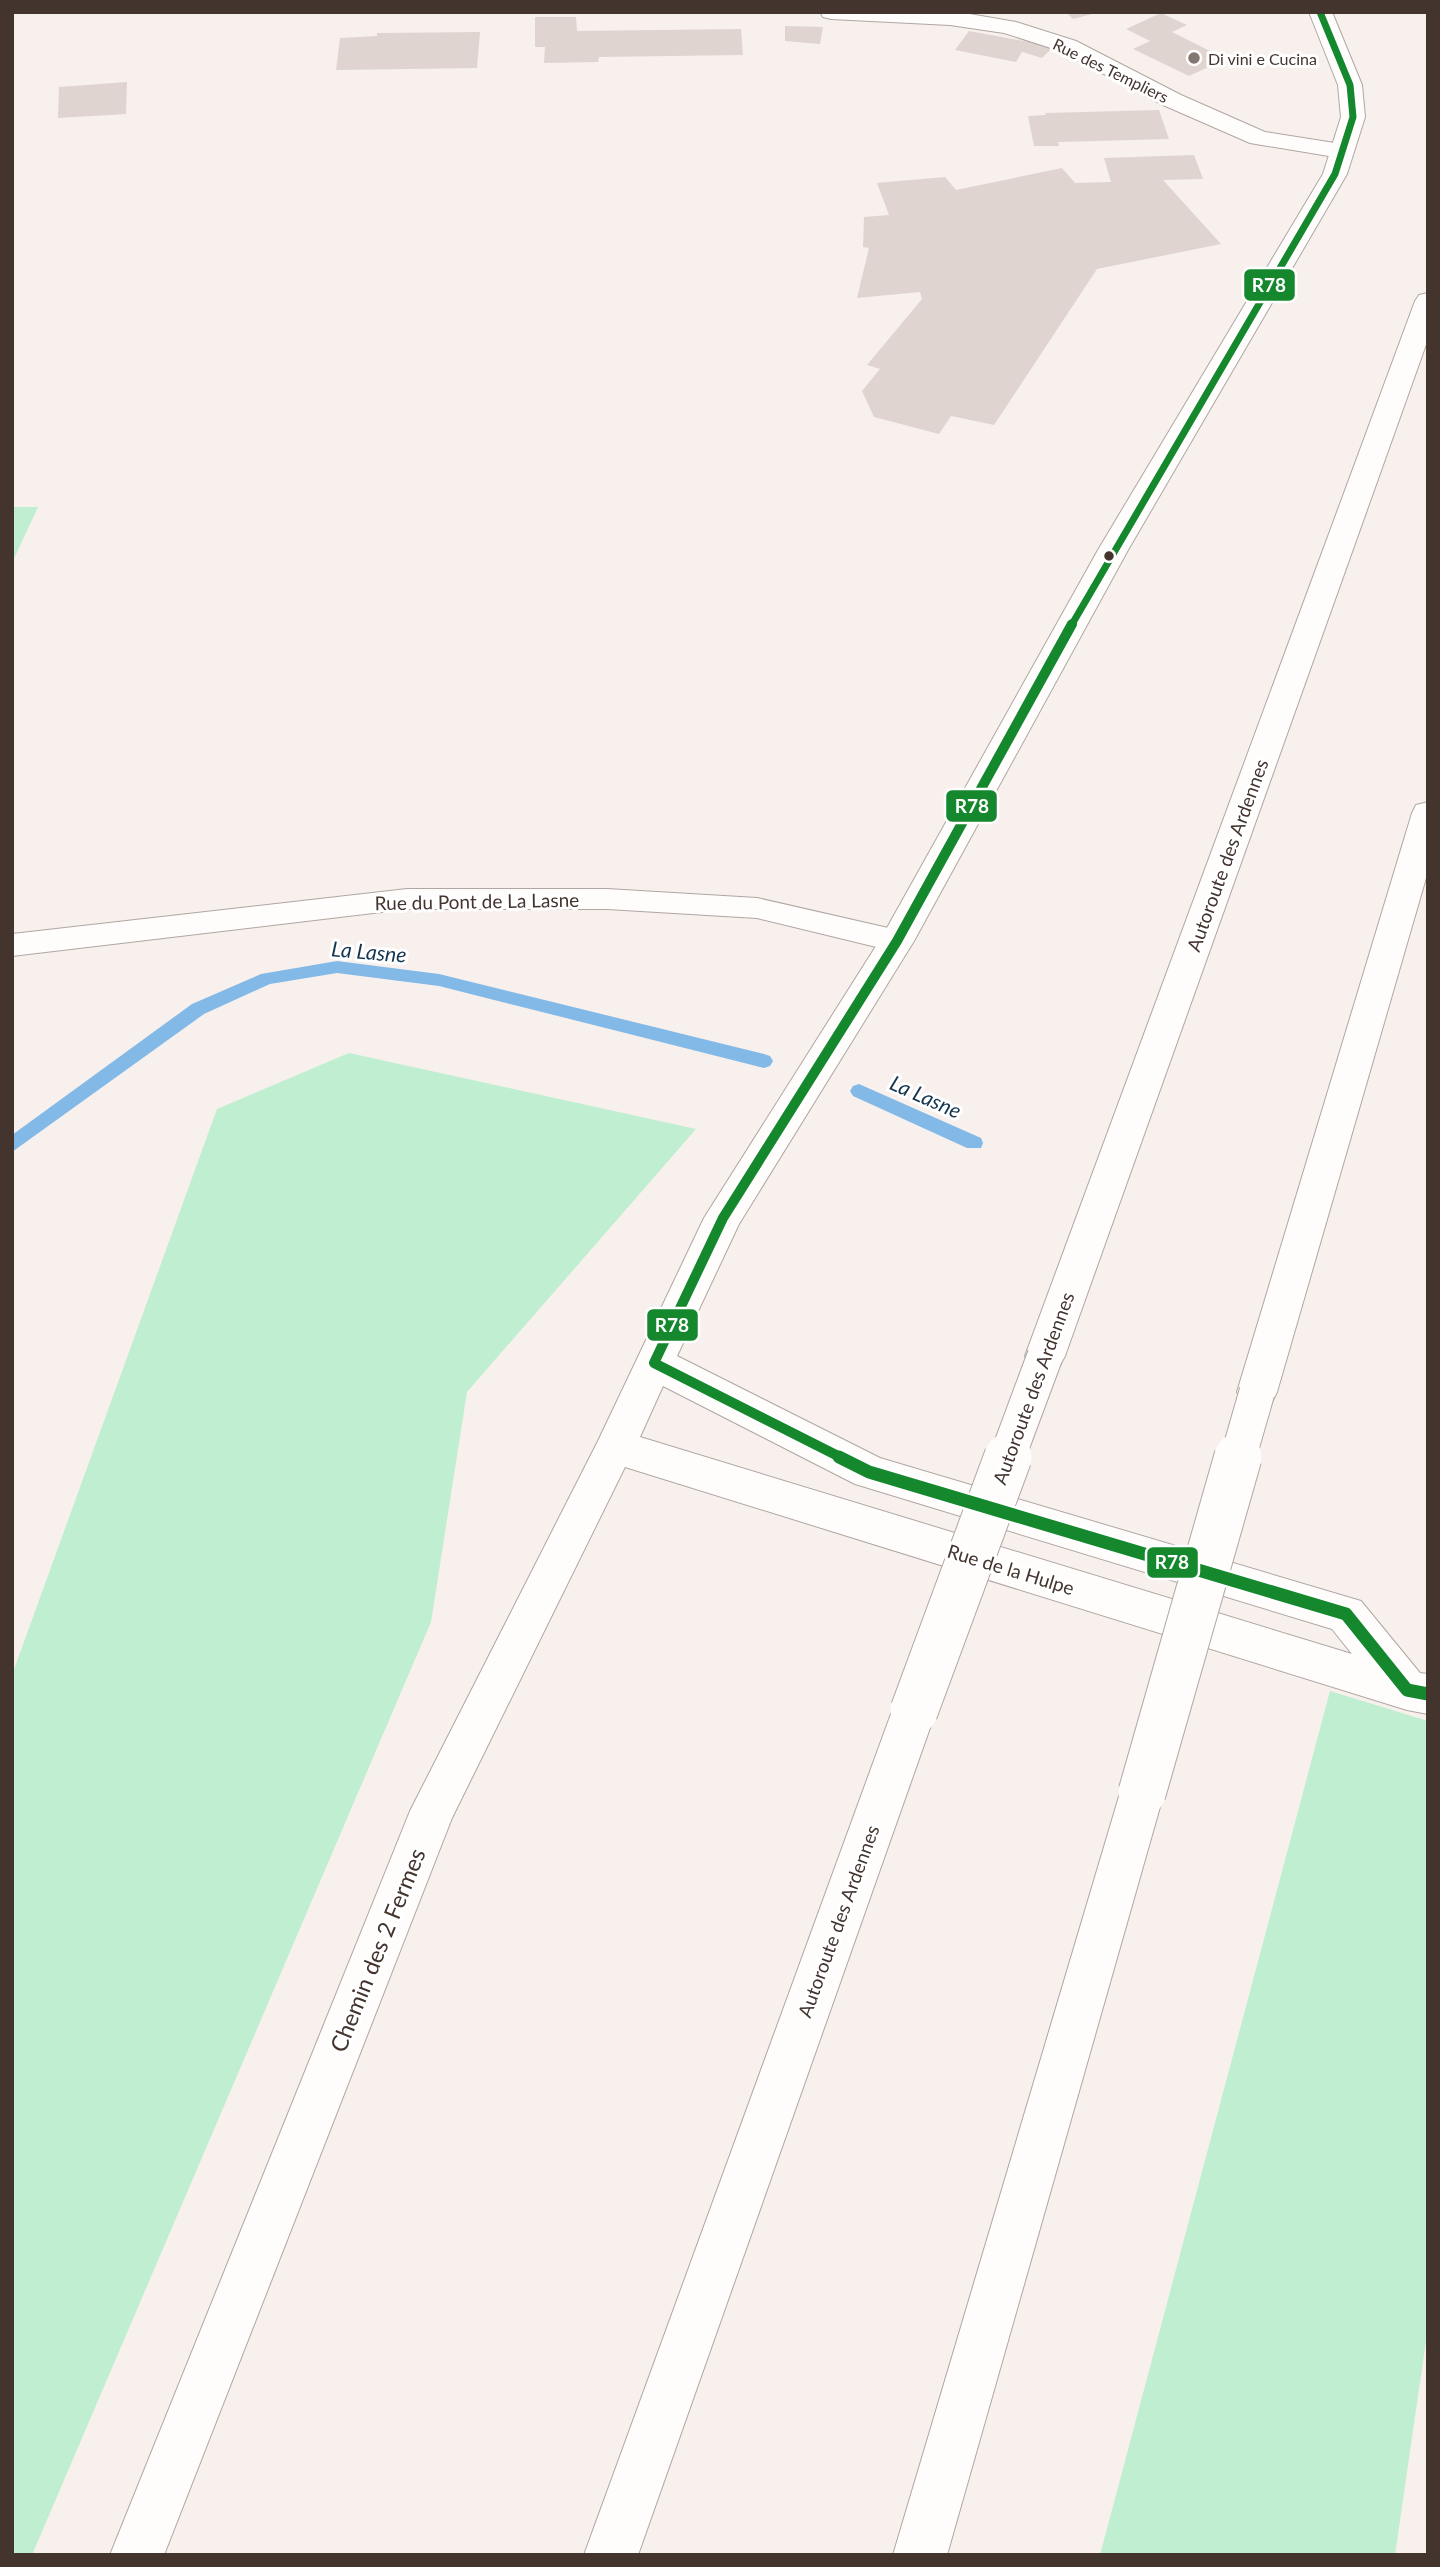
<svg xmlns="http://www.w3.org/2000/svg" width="1440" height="2567" viewBox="0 0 1440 2567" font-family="Lato,sans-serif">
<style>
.green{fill:#bfeed0}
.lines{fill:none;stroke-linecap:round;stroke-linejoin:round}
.stream{fill:#83b9e7;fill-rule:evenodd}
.building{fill:#dfd4d0}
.lane-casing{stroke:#b0a6a2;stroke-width:2}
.street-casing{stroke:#b0a6a2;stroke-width:2}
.secondary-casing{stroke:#b0a6a2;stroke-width:2}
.highway-casing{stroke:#b0a6a2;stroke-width:2}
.lane{fill:#fefdfc;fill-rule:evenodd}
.street{fill:#fefdfc;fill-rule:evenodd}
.secondary{fill:#fefdfc;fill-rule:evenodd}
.highway{fill:#fefdfc;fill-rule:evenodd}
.highway-bridge-far1-casing{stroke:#b0a6a2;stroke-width:37;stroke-linecap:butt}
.highway-bridge-casing{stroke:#b0a6a2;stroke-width:49;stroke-linecap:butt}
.highway-bridge-far1{stroke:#fefdfc;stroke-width:35}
.highway-bridge{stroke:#fefdfc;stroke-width:47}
.bus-1-far2-casing{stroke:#fff;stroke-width:10}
.bus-1-far1-casing{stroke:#fff;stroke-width:14}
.bus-1-casing{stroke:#fff;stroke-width:18}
.bus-1-far2{stroke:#15882e;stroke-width:7}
.bus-1-far1{stroke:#15882e;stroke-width:10}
.bus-1{stroke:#15882e;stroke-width:13}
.poi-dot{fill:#827671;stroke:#fff;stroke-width:2.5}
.bus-dot{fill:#43342e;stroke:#fff;stroke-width:2.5}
.labels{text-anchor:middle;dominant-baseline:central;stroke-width:6;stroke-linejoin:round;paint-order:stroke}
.far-poi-label{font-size:16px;fill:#43342e;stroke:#fff;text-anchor:start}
.far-street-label{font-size:16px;fill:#43342e;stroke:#fff}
.street-label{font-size:19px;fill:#43342e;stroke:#fff}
.water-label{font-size:21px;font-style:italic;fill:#133550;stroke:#fff}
.near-street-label{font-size:23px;fill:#43342e;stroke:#fff}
.line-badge{stroke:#fff;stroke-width:2.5}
.badge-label{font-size:19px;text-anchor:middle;font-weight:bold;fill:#fff}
</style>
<rect width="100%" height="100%" fill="#f8f0ed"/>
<path class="green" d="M12 507H38L12 563Z
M349 1053 696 1129 467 1392 431 1622 32 2555H12V1675L217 1109Z
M1330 1691 1428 1721V2327L1395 2555H1100Z"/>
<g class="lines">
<path class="stream" d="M337 961 439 974 764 1054 770 1056 773 1061 770 1066 764 1068 439 986 337 973 270 984 204 1014 12 1152V1135L192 1004 261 974Z
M859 1084 981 1138 983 1143 981 1148H967L853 1096 850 1091 853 1086Z"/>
</g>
<path class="building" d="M1066 12H1096V13L1073 19Z
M1161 13 1187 25 1172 32 1226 59 1189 76 1133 49 1150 41 1126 29Z
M535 17H576L577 31 741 29 743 55 599 57 598 62 544 63 545 47H535Z
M785 26 823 27 820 44 785 41Z
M969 31 1029 42 1052 48 1042 58 1022 52 1016 62 955 50Z
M480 32 477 68 336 70 340 38 377 36V33Z
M127 82 126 114 58 118 59 87Z
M1159 110 1169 139 1058 142 1059 146H1034L1028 116 1046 115 1045 113Z
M1194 155 1203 179 1163 180 1221 244 1097 269 994 425 951 416 939 434 874 417 862 391 880 369 867 365 922 299 920 292 857 298 869 248 863 247 864 217 889 215 877 183 945 177 956 190 1062 168 1075 183 1111 182 1104 158Z"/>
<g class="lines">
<g class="lane-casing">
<path id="lane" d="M407 889H607L757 898 897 930 907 934 912 941 907 948 897 952 757 918 607 909H407L12 956V934Z"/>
</g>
<g class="street-casing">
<path id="street" d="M820 12H958L1016 22 1076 41 1181 95 1265 132 1341 144 1350 146 1353 151 1350 156 1341 158 1250 143 1163 105 1060 51 1004 33 950 25 831 19 823 17Z"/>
</g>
<g class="secondary-casing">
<path id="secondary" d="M1309 12H1332L1362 85 1365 117 1347 174 1128 550 914 941 739 1224 677 1356 880 1458 1361 1601 1420 1673 1428 1674V1714L1407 1710 625 1467 452 1818 164 2555H110L410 1811 598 1441 704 1218 883 935 1098 550 1323 174 1341 117 1338 85ZM663 1386 855 1484 1332 1629 1352 1654 640 1437Z"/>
</g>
<g class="highway-casing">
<path id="highway" d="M1428 293V339L1065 1356 1059 1367 1045 1372 1031 1367 1025 1356 1415 301 1419 295Z
M1428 802V871L1277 1392 1271 1404 1257 1408 1243 1404 1237 1392 1412 813 1416 805Z
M914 1691 929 1697 936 1711 638 2555H584L892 1711 899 1697Z
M1142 1772 1158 1778 1164 1793 947 2555H893L1120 1793 1126 1778Z"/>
</g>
<use href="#lane" class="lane"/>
<use href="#street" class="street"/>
<use href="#secondary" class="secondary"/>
<use href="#highway" class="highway"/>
<g class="highway-bridge-far1-casing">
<path id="highway-bridge-far1" d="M1007 1458 1045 1356
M1238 1458 1257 1392"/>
</g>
<g class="highway-bridge-casing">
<path id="highway-bridge" d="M914 1711 1008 1457
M1142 1793 1238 1457"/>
</g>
<use href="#highway-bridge-far1" class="highway-bridge-far1"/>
<use href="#highway-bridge" class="highway-bridge"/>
<g class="bus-1-far2-casing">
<path id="bus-1-far2" d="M1071 626 1335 174 1353 117 1350 85 1320 12"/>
</g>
<g class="bus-1-far1-casing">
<path id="bus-1-far1" d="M842 1458 654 1363 723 1218 897 941 1072 624"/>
</g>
<g class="bus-1-casing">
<path id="bus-1" d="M839 1457 869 1472 1346 1614 1407 1690 1428 1694"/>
</g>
<use href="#bus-1-far2" class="bus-1-far2"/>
<use href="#bus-1-far1" class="bus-1-far1"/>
<use href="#bus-1" class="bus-1"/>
</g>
<circle class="poi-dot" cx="1194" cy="58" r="7"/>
<circle class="bus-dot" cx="1109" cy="556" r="6"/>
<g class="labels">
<g class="far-poi-label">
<text x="1208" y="58">Di vini e Cucina</text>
</g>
<g class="far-street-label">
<text transform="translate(1111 70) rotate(26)">Rue des Templiers</text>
</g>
<g class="street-label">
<text transform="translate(1227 855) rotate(-70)">Autoroute des Ardennes</text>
<text transform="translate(477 901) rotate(-1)">Rue du Pont de La Lasne</text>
<text transform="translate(1033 1388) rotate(-70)">Autoroute des Ardennes</text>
<text transform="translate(1011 1569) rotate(17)">Rue de la Hulpe</text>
<text transform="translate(838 1921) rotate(-70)">Autoroute des Ardennes</text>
</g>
<g class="water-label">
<text transform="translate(369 951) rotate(5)">La Lasne</text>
<text transform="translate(926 1096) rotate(24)">La Lasne</text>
</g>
<g class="near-street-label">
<text transform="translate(377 1950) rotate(-68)">Chemin des 2 Fermes</text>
</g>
</g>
<g class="line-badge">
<rect x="1243" y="268" width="53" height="34" rx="7" fill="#15882e"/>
<rect x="945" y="789" width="53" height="34" rx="7" fill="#15882e"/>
<rect x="646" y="1308" width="53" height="34" rx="7" fill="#15882e"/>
<rect x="1146" y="1546" width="53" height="33" rx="7" fill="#15882e"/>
</g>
<g class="badge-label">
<text x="1269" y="292">R78</text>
<text x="972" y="813">R78</text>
<text x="672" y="1332">R78</text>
<text x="1172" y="1569">R78</text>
</g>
<rect width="1440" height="2567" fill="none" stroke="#43342e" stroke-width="28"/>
</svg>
